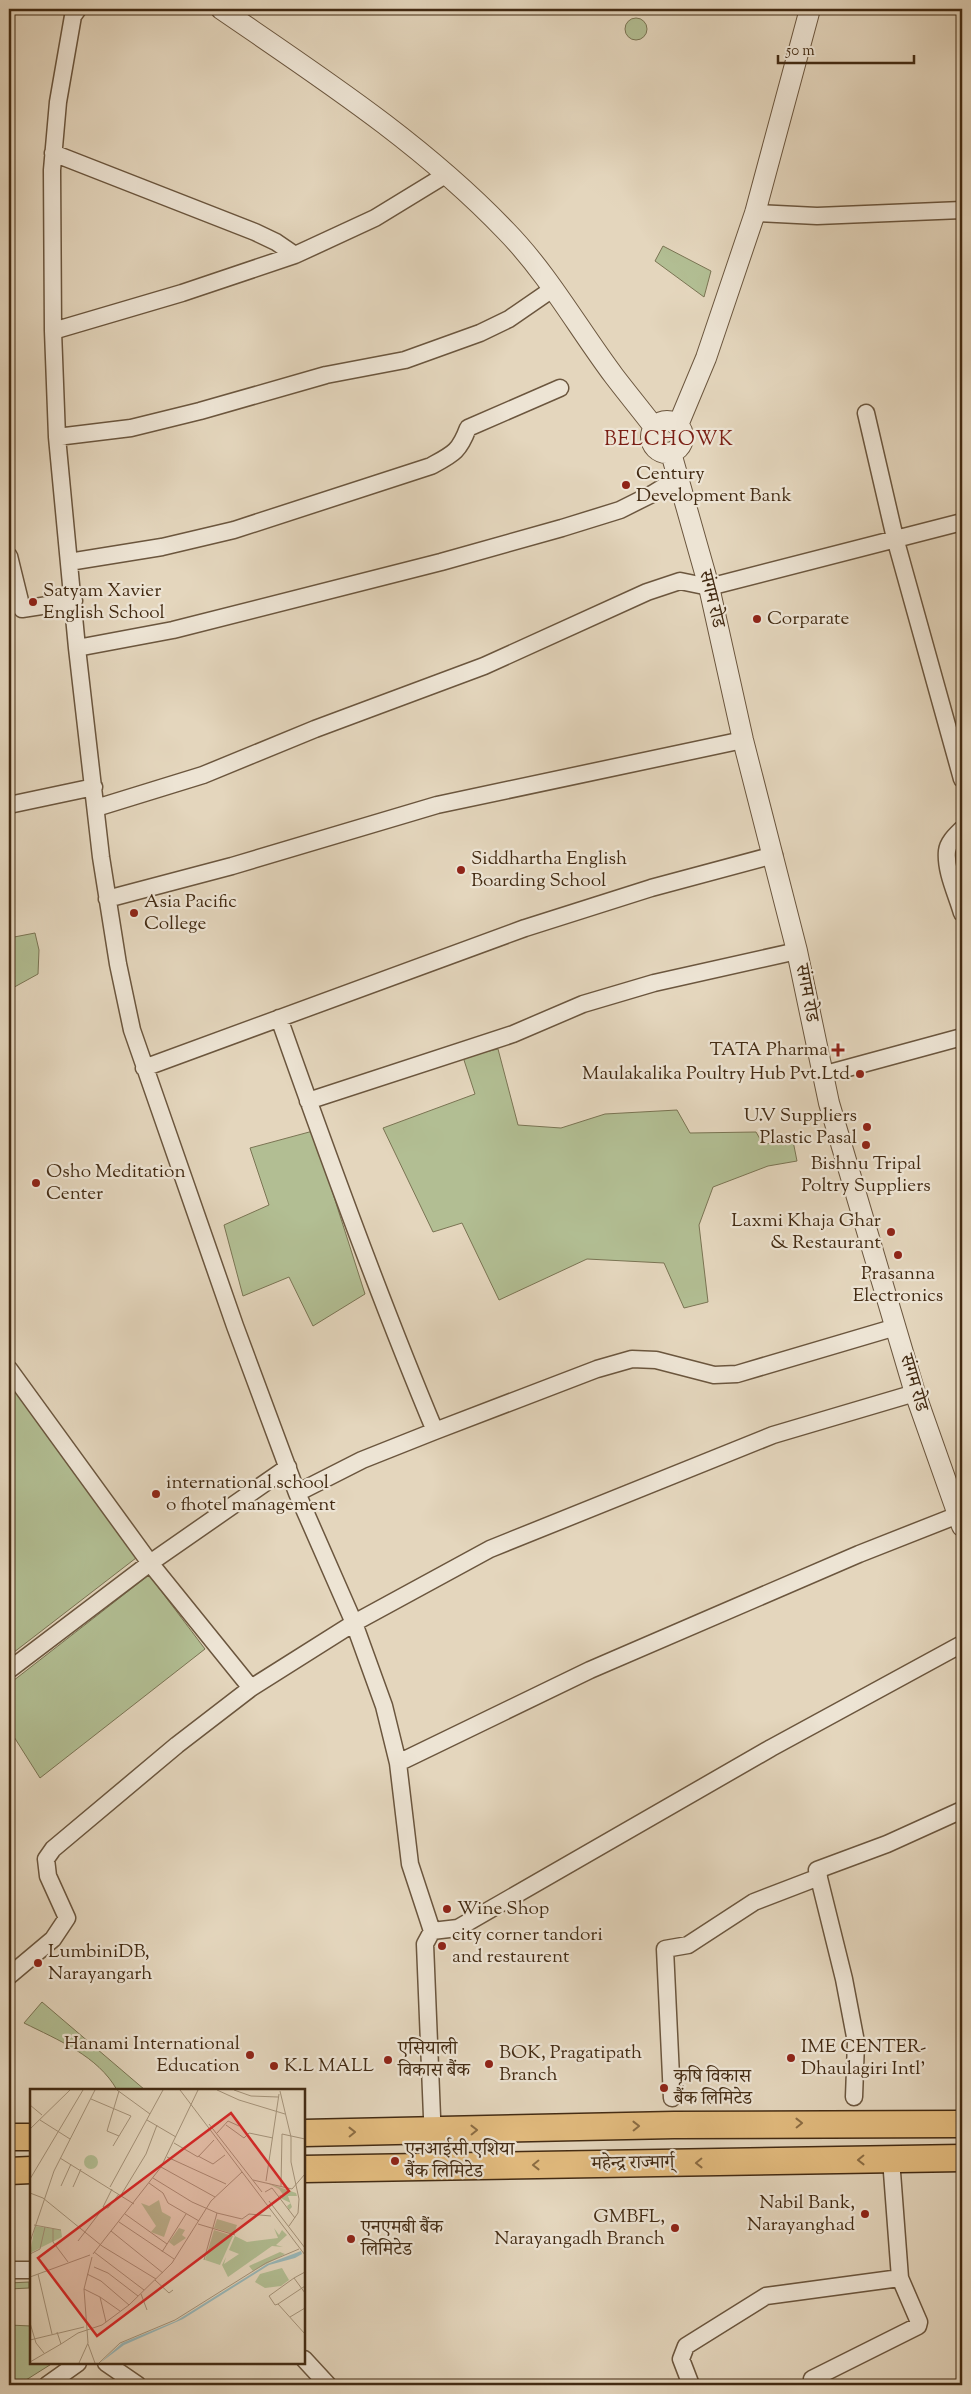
<svg xmlns="http://www.w3.org/2000/svg" width="971" height="2394" viewBox="0 0 971 2394" font-family="'Sorts Mill Goudy','Noto Serif Devanagari',serif">
<style>
.green{fill:#b2be93;stroke:#7a7453}
.lines{fill:none;stroke-linecap:round;stroke-linejoin:round}
.minor-casing{stroke:#6b563e;stroke-width:19}
.tertiary-casing{stroke:#6b563e;stroke-width:22}
.trunk-casing{stroke:#432b13;stroke-width:29}
.minor{stroke:#ede4d4;stroke-width:16}
.tertiary{stroke:#ede4d4;stroke-width:20}
.trunk{stroke:#e2bb7e;stroke-width:26}
.oneway{stroke:#8b6c43}
.poi-dot{fill:#8f2418;stroke:#ede4d4;stroke-width:2}
.labels{text-anchor:middle;dominant-baseline:central;stroke-width:4.5;stroke-linejoin:round;paint-order:stroke}
.poi-label{font-size:19px;fill:#432b13;stroke:#ede4d4;text-anchor:start}
.street-label{font-size:19px;fill:#432b13;stroke:#ede4d4}
.neighbourhood-label{font-size:20px;letter-spacing:1px;fill:#7a1f14;stroke:#ede4d4}
.inset-road{fill:none;stroke:#a49279;stroke-width:1}
.view{fill:#d62828;fill-opacity:0.15;stroke:#d62828;stroke-width:2.5}
.inset-edge{fill:none;stroke:#432b13;stroke-width:2.5}
</style>
<rect width="100%" height="100%" fill="#e4d6bd"/>
<filter id="stains"><feTurbulence type="fractalNoise" baseFrequency=".004" numOctaves="4"/><feColorMatrix values="0 0 0 0 .2 0 0 0 0 .09 0 0 0 0 .02 0 0 0 .5 -.17"/></filter>
<radialGradient id="worn" r=".72"><stop offset=".6" stop-color="#630" stop-opacity="0"/><stop offset="1" stop-color="#630" stop-opacity=".3"/></radialGradient>
<path class="green" d="M625 29a11 11 0 1 1 22 0a11 11 0 1 1-22 0Z
M663 246 711 271 704 297 655 261Z
M35 933 39 950 38 974 9 990V938Z
M498 1049 518 1125 561 1128 605 1114 677 1110 690 1133 756 1132 763 1144 793 1141 797 1161 768 1166 713 1187 699 1225 708 1302 684 1308 664 1263 587 1259 499 1300 462 1223 433 1232 383 1128 475 1094 463 1057Z
M313 1131 365 1294 313 1326 289 1277 243 1296 224 1225 269 1205 250 1148Z
M9 1381 136 1558 9 1656Z
M149 1575 205 1649 40 1778 9 1729V1684Z
M42 2002 145 2090H117C98 2056 58 2040 24 2023Z
M29 2282V2288L9 2289V2283Z
M9 2325 31 2326V2363H53L18 2385H9Z"/>
<g class="lines">
<g class="minor-casing">
<path id="minor" d="M78 9 73 16 58 102 52 170 53 331 57 437 77 648 101 857 118 964 132 1030 235 1326 297 1493 354 1623 384 1706 398 1763 410 1864 432 1931
M755 213 817 216 962 210
M295 255 375 218 447 174
M53 331 182 293 295 255 276 242 255 232 53 153
M866 413 895 538 962 779
M57 437 131 428 200 411 326 375 405 360 480 333 509 319 554 288
M9 556 22 609 74 601
M69 562 162 547 234 530 431 466C453 454 459 452 468 428L560 388
M77 648 173 630 441 562 562 528 620 510 652 494 678 478
M9 805 94 787
M96 808 203 775 315 729 484 666 647 592 680 581 709 587 962 522
M962 829C956 835 948 842 947 851 945 871 957 895 962 913
M107 899 232 866 437 805 743 740
M279 1018C328 1157 378 1295 435 1431
M144 1068 525 928 651 888 774 855
M822 1075 962 1037
M308 1101 513 1034 583 1004 654 983 797 951
M9 1369 150 1563 251 1688
M297 1493 362 1460 435 1431 597 1369 632 1359 656 1360 714 1375 737 1374 896 1327
M9 1670 150 1563 288 1467
M398 1763 590 1670 859 1554 958 1515
M432 1931 458 1928 771 1748 962 1644
M432 1931 425 1944 434 2166
M9 1976 53 1939 67 1918 48 1876 46 1859 53 1849 177 1745 251 1688 354 1623 490 1549 773 1435 915 1393
M854 2097 856 2042 844 1979 817 1870 887 1844 962 1810
M672 2098 665 1949 688 1945 754 1902 819 1877
M9 2270H31
M304 2359 328 2385
M106 2363 138 2385
M812 2379 918 2326 919 2322 900 2278 891 2159
M47 2385 78 2363
M691 2385 681 2359 686 2346 766 2296 900 2278"/>
</g>
<g class="tertiary-casing">
<path id="tertiary" d="M221 9C320 77 422 143 506 231 548 274 578 328 614 376 627 393 641 410 654 427
M651 437a16 16 0 1 1 32 0a16 16 0 1 1-32 0Z
M678 425 706 358 755 213 810 9
M671 453 709 587 743 740 797 951 829 1103 915 1393 962 1526"/>
</g>
<g class="trunk-casing">
<path id="trunk" d="M304 2133 674 2125 962 2124
M9 2137H31
M304 2169 962 2158
M9 2171 31 2170"/>
</g>
<use href="#minor" class="minor"/>
<use href="#tertiary" class="tertiary"/>
<use href="#trunk" class="trunk"/>
</g>
<defs><path id="oneway-chevron" d="M-2-3.5L2.5 0L-2 3.5" fill="none" stroke-width="1.6" stroke-linecap="round" stroke-linejoin="round" transform="scale(1.25)"/></defs>
<g class="oneway">
<use href="#oneway-chevron" transform="translate(799 2123) rotate(-1)"/>
<use href="#oneway-chevron" transform="translate(636 2126) rotate(-1)"/>
<use href="#oneway-chevron" transform="translate(474 2130) rotate(-1)"/>
<use href="#oneway-chevron" transform="translate(352 2132) rotate(-1)"/>
<use href="#oneway-chevron" transform="translate(861 2160) rotate(179)"/>
<use href="#oneway-chevron" transform="translate(699 2163) rotate(179)"/>
<use href="#oneway-chevron" transform="translate(536 2165) rotate(179)"/>
</g>
<g class="poi-dot">
<circle cx="626" cy="485" r="5"/>
<circle cx="33" cy="602" r="5"/>
<circle cx="757" cy="619" r="5"/>
<circle cx="461" cy="870" r="5"/>
<circle cx="134" cy="913" r="5"/>
<path d="M835.5 1042.5h5v5h5v5h-5v5h-5v-5h-5v-5h5z"/>
<circle cx="860" cy="1074" r="5"/>
<circle cx="867" cy="1127" r="5"/>
<circle cx="866" cy="1145" r="5"/>
<circle cx="36" cy="1183" r="5"/>
<circle cx="891" cy="1232" r="5"/>
<circle cx="898" cy="1255" r="5"/>
<circle cx="156" cy="1494" r="5"/>
<circle cx="447" cy="1909" r="5"/>
<circle cx="442" cy="1946" r="5"/>
<circle cx="38" cy="1963" r="5"/>
<circle cx="250" cy="2055" r="5"/>
<circle cx="791" cy="2058" r="5"/>
<circle cx="388" cy="2060" r="5"/>
<circle cx="489" cy="2064" r="5"/>
<circle cx="274" cy="2066" r="5"/>
<circle cx="664" cy="2088" r="5"/>
<circle cx="395" cy="2161" r="5"/>
<circle cx="865" cy="2214" r="5"/>
<circle cx="675" cy="2228" r="5"/>
<circle cx="351" cy="2239" r="5"/>
</g>
<g class="labels">
<g class="poi-label">
<text x="636" y="474">Century<tspan x="636" dy="22">Development Bank</tspan></text>
<text x="43" y="591">Satyam Xavier<tspan x="43" dy="22">English School</tspan></text>
<text x="767" y="619">Corparate</text>
<text x="471" y="859">Siddhartha English<tspan x="471" dy="22">Boarding School</tspan></text>
<text x="144" y="902">Asia Pacific<tspan x="144" dy="22">College</tspan></text>
<text x="828" y="1050" text-anchor="end">TATA Pharma</text>
<text x="850" y="1074" text-anchor="end">Maulakalika Poultry Hub Pvt.Ltd</text>
<text x="857" y="1116" text-anchor="end">U.V Suppliers<tspan x="857" dy="22">Plastic Pasal</tspan></text>
<text x="866" y="1164" text-anchor="middle">Bishnu Tripal<tspan x="866" dy="22">Poltry Suppliers</tspan></text>
<text x="46" y="1172">Osho Meditation<tspan x="46" dy="22">Center</tspan></text>
<text x="881" y="1221" text-anchor="end">Laxmi Khaja Ghar<tspan x="881" dy="22">&amp; Restaurant</tspan></text>
<text x="898" y="1274" text-anchor="middle">Prasanna<tspan x="898" dy="22">Electronics</tspan></text>
<text x="166" y="1483">international school<tspan x="166" dy="22">o fhotel management</tspan></text>
<text x="457" y="1909">Wine Shop</text>
<text x="452" y="1935">city corner tandori<tspan x="452" dy="22">and restaurent</tspan></text>
<text x="48" y="1952">LumbiniDB,<tspan x="48" dy="22">Narayangarh</tspan></text>
<text x="240" y="2044" text-anchor="end">Hanami International<tspan x="240" dy="22">Education</tspan></text>
<text x="801" y="2047">IME CENTER-<tspan x="801" dy="22">Dhaulagiri Intl'</tspan></text>
<text x="398" y="2049">एसियाली<tspan x="398" dy="22">विकास बैंक</tspan></text>
<text x="499" y="2053">BOK, Pragatipath<tspan x="499" dy="22">Branch</tspan></text>
<text x="284" y="2066">K.L MALL</text>
<text x="674" y="2077">कृषि विकास<tspan x="674" dy="22">बैंक लिमिटेड</tspan></text>
<text x="405" y="2150">एनआईसी एशिया<tspan x="405" dy="22">बैंक लिमिटेड</tspan></text>
<text x="855" y="2203" text-anchor="end">Nabil Bank,<tspan x="855" dy="22">Narayanghad</tspan></text>
<text x="665" y="2217" text-anchor="end">GMBFL,<tspan x="665" dy="22">Narayangadh Branch</tspan></text>
<text x="361" y="2228">एनएमबी बैंक<tspan x="361" dy="22">लिमिटेड</tspan></text>
</g>
<g class="street-label">
<text transform="translate(711 599) rotate(76)">संगम रोड</text>
<text transform="translate(806 993) rotate(79)">संगम रोड</text>
<text transform="translate(913 1383) rotate(73)">संगम रोड</text>
<text transform="translate(633 2164) rotate(-1)">महेन्द्र राज्मार्ग्</text>
</g>
<g class="neighbourhood-label">
<text x="669" y="440">BELCHOWK</text>
</g>
</g>
<g transform="translate(30 2089)">
<rect width="275" height="275" fill="#e4d6bd"/>
<path d="M54 73a7 7 0 1 1 14 0a7 7 0 1 1-14 0ZM235 93 266 104 267 107H258L262 118 259 121 257 117 261 114 252 110 249 106 254 107 249 100ZM129 111 132 123 141 128 134 148 121 143 126 137 111 114 119 117ZM187 130 207 136 204 145 184 139ZM5 137 31 141 32 148 0 164ZM149 139 155 141 152 146 156 149 144 157 139 153ZM244 139 249 146 252 141 257 146 246 156 253 158 242 157 198 188 192 176 196 168 194 175 209 165 199 161 205 147 217 153 248 149ZM184 141 203 147 190 176 175 171ZM250 163 255 165 223 182 219 177ZM252 179 259 191 251 197 235 199 225 193 230 185Z" fill="#b2be93"/>
<path d="M271 162 272 165 265 169 239 176 153 230 94 256 70 274 92 254 146 232 237 175Z" fill="#98b7b9"/>
<path class="inset-road" d="M87 1 120 25M150 1 275 166M187 1 209 11 255 25M204 1 221 7 248 8M89 2 77 42 89 47M250 2 261 48V73L269 110 268 124 259 137M61 10 101 27 83 57M0 16 12 26M10 31 40 50M117 31 146 48M179 35 232 103M196 36 214 49 219 44 243 49M0 40 40 1M187 44 198 32 209 37M144 54 168 68 184 51M168 67 183 75 195 66M137 68 196 95M30 69 104 115M131 78 185 108M123 89 162 113 187 124 212 130 219 125 241 127M0 90 53 1M223 91 262 100 275 85M236 92 249 5M119 94 133 104 138 114 169 132M31 97 41 75M251 97 252 45 275 50M43 98 51 80M80 98 133 1M82 100 73 118 78 119 89 105M235 103 242 99 265 129M0 104 13 109 72 157 126 190M91 106 116 65 127 36M239 112 275 159M95 125 137 155M89 133 144 170M168 135 205 146M4 136 31 141M23 140V153L38 173M81 142 133 184M48 152 74 118M0 153 24 82 65 1M64 163 114 201M132 163 156 125M0 165 10 160 15 138M63 165 131 78 168 1M174 171 187 124M64 178 78 184 108 207M275 183 264 189 275 204M8 185 22 245M57 185 71 192 99 216M0 188 60 166M125 191 139 204 143 201M275 197 248 215 275 245M54 200 70 208M111 205 117 221M248 215 245 216 239 207 264 189M260 228 275 219M76 233 70 208 90 222M0 234 6 254 14 264M27 243 31 255 48 244 72 236 99 216 142 174 181 112 212 83M0 251 54 238M58 255 65 274M0 273 31 255M49 274 58 254 54 200 62 168M69 274 90 254 145 231 236 174 269 160"/>
<path class="view" d="M201 24 259 102 67 247 8 169Z"/>
<rect width="275" height="275" class="inset-edge"/>
</g>
<rect width="971" height="2394" fill="none" stroke="#e4d6bd" stroke-width="30"/>
<rect x="10" y="10" width="951" height="2374" fill="none" stroke="#432b13" stroke-width="2.5"/>
<rect x="15" y="15" width="941" height="2364" fill="none" stroke="#432b13"/>
<path d="M778 55v8h136v-8" fill="none" stroke="#432b13" stroke-width="2.5"/>
<text x="786" y="55" font-size="15" fill="#432b13" stroke="#ede4d4" stroke-width="4" paint-order="stroke">50 m</text>
<rect width="100%" height="100%" filter="url(#stains)"/>
<rect width="100%" height="100%" fill="url(#worn)"/>
</svg>
